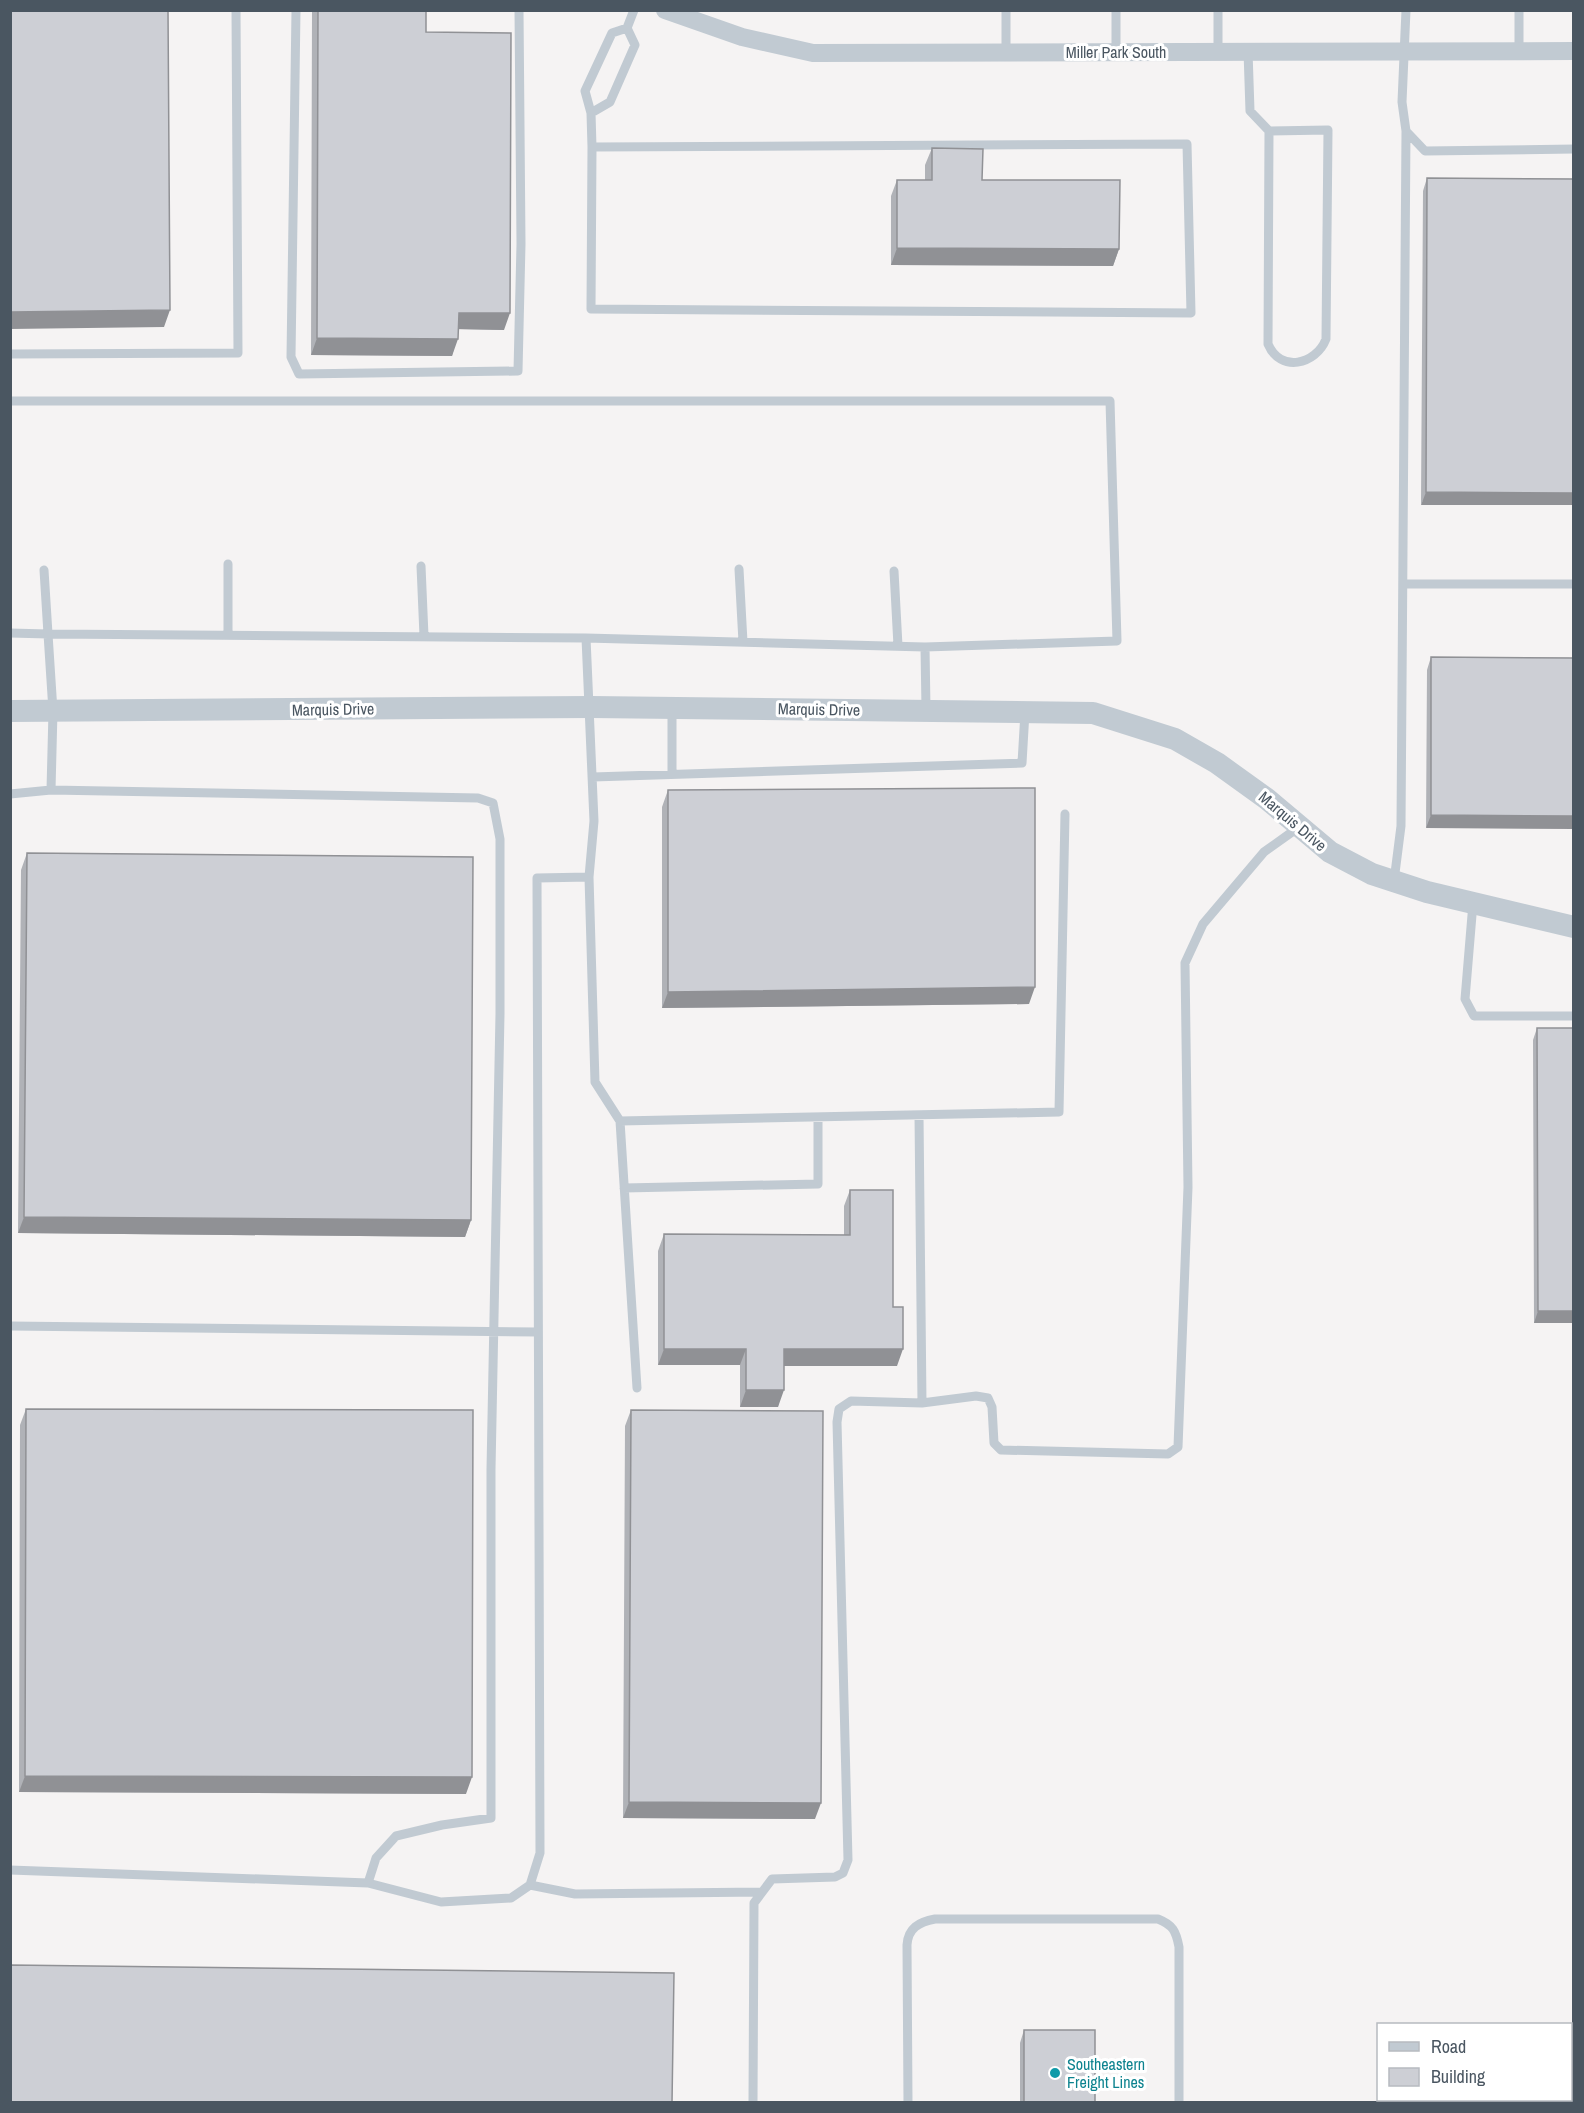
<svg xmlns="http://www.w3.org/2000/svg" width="1584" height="2113" viewBox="0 0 1584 2113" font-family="'Archivo Narrow',sans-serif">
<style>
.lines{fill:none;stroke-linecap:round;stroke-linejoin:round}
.service{stroke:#c1cad2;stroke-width:9}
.minor{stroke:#c1cad2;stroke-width:18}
.tertiary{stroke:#c1cad2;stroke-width:22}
.wall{fill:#b0b2b7}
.shaded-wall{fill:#909195}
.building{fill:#cdcfd5;stroke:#909195;stroke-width:1.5}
.culture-dot{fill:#0f9aa8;stroke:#fff;stroke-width:2}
.labels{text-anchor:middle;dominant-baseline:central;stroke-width:6;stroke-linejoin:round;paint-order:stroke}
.street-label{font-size:16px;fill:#4a5661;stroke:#fff}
.culture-label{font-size:16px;fill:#0d838f;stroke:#fff;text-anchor:start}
</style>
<rect width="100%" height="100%" fill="#f5f3f3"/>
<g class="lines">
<path class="service" d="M296 10 291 357 299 374 518 371 521 244 519 10
M1116 10V52
M1218 10V52
M1406 10 1402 102 1406 131 1425 151 1574 149
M1519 10V51
M1248 51 1250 111 1269 131 1328 130 1326 339C1316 365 1280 373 1268 344L1269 131
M1006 52V10
M591 113 610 102 635 45 627 28 634 10
M592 147 1187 144 1191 313 591 309 592 147 591 113 585 91 612 33 627 28
M10 354 238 353 236 10
M10 401H1110L1117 641 925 647
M228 564V635
M421 566 424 636
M739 569 743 642
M894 571 898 646
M1403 584H1574
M10 633 48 634 44 570
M586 638 925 647 926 709
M672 774V708
M593 777 1022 763 1025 712
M51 790 53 711 48 634 586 638 594 821 589 877 537 878 540 1853 530 1885 511 1898 441 1902 368 1883
M10 794 51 790 478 798 493 803 500 839V1014L491 1469V1818L442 1825 396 1836 376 1858 368 1883 10 1870
M589 877 595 1082 620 1121 1059 1112 1065 814
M1394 881 1401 826 1406 131
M1473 903 1465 999 1474 1016H1574
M919 1115 922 1403
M620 1121 637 1388
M624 1188 818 1184V1117
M10 1326 538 1332
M530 1885 575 1894 762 1892
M753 2102 754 1903 772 1879 835 1877 843 1873 848 1860 837 1422 839 1409 851 1401 922 1403 976 1396 988 1398 992 1407 994 1443 1001 1450 1168 1454 1178 1447 1188 1187 1185 963 1203 924 1264 852 1299 827
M908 2102 907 1945C908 1928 919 1922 935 1919H1158C1173 1925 1176 1931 1179 1947V2102"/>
<path class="minor" d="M665 10 742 37 813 53 1574 51"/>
<path class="tertiary" d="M10 711 591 707 1093 713 1175 739 1217 763 1267 799 1330 852 1372 874 1427 892 1574 927"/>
</g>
<path class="wall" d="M312 10H426V32L504 330 459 329 452 356 311 355Z
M932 148 982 180 1119 249 1113 266 891 265V196L897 180H925V165Z
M1427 178 1574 179 1421 505 1423 191Z
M1431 657 1574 658 1426 828 1427 670Z
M668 790 1029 1004 662 1008V807Z
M27 853 471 1220 465 1237 18 1233 21 870Z
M1537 1028H1574V1323H1534L1533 1040Z
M850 1190 893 1307 897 1366H784L778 1407H740V1365H658V1251L664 1234 844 1235V1206Z
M26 1409 466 1794 19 1792 20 1425Z
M631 1410 815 1819 623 1818 625 1426Z
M1024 2030 1095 2103H1020V2043Z"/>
<path class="shaded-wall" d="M897 248 1119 249 1113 266 891 265Z
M170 310 164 327 10 329V312Z
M459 313H510L504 330 453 329Z
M317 338 458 339 452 356 311 355Z
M1426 492 1574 493V505H1421Z
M1431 815 1574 816V829L1426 828Z
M1035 987 1029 1004 662 1008 668 992Z
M24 1217 471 1220 465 1237 18 1233Z
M1538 1311H1574V1323H1534Z
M664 1349H746L740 1365H658Z
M784 1349H903L897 1366H778Z
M746 1390H784L778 1407H740Z
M25 1776 472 1777 466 1794 19 1792Z
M629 1802 821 1803 815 1819 623 1818Z"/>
<path class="building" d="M10 10H168L170 310 10 312Z
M318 10H426V32L511 33 510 313H459L458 339 317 338Z
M932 148 983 149 982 180H1120L1119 249 897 248V180H932Z
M1427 178 1574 179V493L1426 492Z
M1431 657 1574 658V816L1431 815Z
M1035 788V987L668 992V790Z
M27 853 473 857 471 1220 24 1217Z
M1537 1028H1574V1311H1538Z
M850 1190H893V1307H903V1349H784V1390H746V1349H664V1234L850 1235Z
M26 1409 473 1410 472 1777 25 1776Z
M631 1410 823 1411 821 1803 629 1802Z
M10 1965 674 1973 672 2103H10Z
M1024 2030H1095V2103H1024Z"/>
<circle class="culture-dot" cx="1055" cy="2073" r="6"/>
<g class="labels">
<g class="street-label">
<text x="1116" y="52">Miller Park South</text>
<text transform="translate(333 709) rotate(-1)">Marquis Drive</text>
<text transform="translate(819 709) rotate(1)">Marquis Drive</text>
<text transform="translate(1293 821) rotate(40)">Marquis Drive</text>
</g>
<g class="culture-label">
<text x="1067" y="2064">Southeastern<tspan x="1067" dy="18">Freight Lines</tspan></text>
</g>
</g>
<rect width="1584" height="2113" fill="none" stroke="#4a5661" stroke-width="24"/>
<rect x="1377" y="2023" width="195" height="78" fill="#ffffff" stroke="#b7bbc0" stroke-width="1.5"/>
<rect x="1389" y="2042" width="30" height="9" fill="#c1cad2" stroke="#b7bbc0" stroke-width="1.5"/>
<text x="1431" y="2053" font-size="18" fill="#4a5661">Road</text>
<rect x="1389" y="2068" width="30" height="18" fill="#cdcfd5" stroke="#b7bbc0" stroke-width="1.5"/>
<text x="1431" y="2083" font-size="18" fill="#4a5661">Building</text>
</svg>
